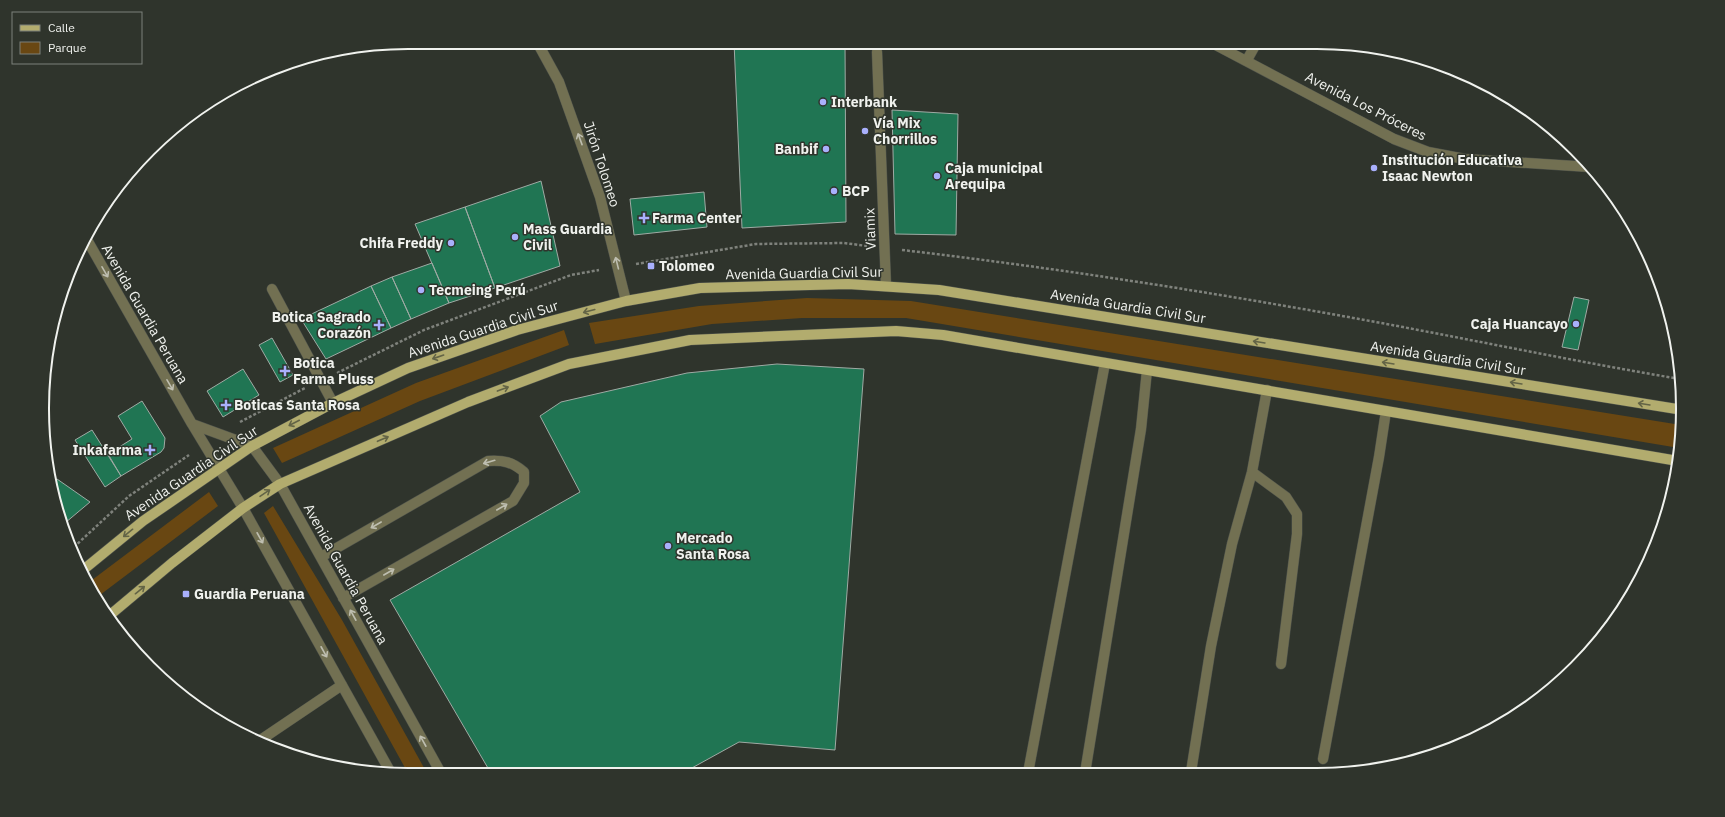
<svg xmlns="http://www.w3.org/2000/svg" width="1725" height="817" viewBox="0 0 1725 817" font-family="'IBM Plex Sans',sans-serif">
<style>
.green{fill:#694712}
.building{fill:#207553;stroke:#9faaa4}
.lines{fill:none;stroke-linecap:round;stroke-linejoin:round}
.minor-casing{stroke:#4e524b;stroke-width:11}
.major-casing{stroke:#4e524b;stroke-width:11}
.path{stroke:#7f827c;stroke-width:2.5;stroke-dasharray:3 2;stroke-linecap:butt}
.minor{stroke:#727052;stroke-width:10}
.major{stroke:#b2ac6e;stroke-width:10}
.oneway{stroke:#bebeb0}
.oneway2{stroke:#636446}
.poi-dot{fill:#a9b0fc;stroke:#2f342c;stroke-width:1.5}
.labels{text-anchor:middle;dominant-baseline:central;stroke-width:3;stroke-linejoin:round;paint-order:stroke}
.poi-label{font-size:14px;font-weight:bold;fill:#f0f2ee;stroke:#2f342c;text-anchor:start}
.street-label{font-size:14px;fill:#f0f2ee;stroke:#2f342c}
.rim{fill:none;stroke:#f0f2ee;stroke-width:2}
</style>
<rect width="100%" height="100%" fill="#2f342c"/>
<path class="green" d="M807 298 911 301 1681 425 1679 448 906 318H802L712 324 595 344 589 323 699 306Z
M564 330 569 345 420 401 282 463 273 448 416 383Z
M209 492 218 506 96 598 88 583Z
M273 506 342 620 428 775H409L264 513Z"/>
<path class="building" d="M734 42H845L846 222 742 228Z
M892 110 958 114 956 235 895 234Z
M541 181 560 266 495 288 465 207Z
M704 192 707 227 634 235 630 199Z
M465 207 495 288 449 303 415 224Z
M432 263 449 303 411 319 392 277Z
M392 277 411 319 391 328 371 286Z
M371 286 391 328 326 359 301 319Z
M1574 297 1589 300 1578 350 1562 347Z
M272 338 293 375 280 382 259 345Z
M1677 348 1679 367 1674 366Z
M777 364 864 369 835 750 739 742 681 774 492 775 390 600 580 492 540 416 561 402 687 373Z
M243 369 259 395 223 417 207 391Z
M142 401 165 438 164 448 161 452 121 476 108 454 132 439 118 416Z
M92 430 121 476 105 487 75 440Z
M57 479 90 502 65 523 51 484Z"/>
<g class="lines">
<g class="minor-casing">
<path id="minor" d="M537 42 559 82 600 197 626 301
M1210 42 1394 139 1428 152 1465 159 1590 167
M877 52 886 286
M1247 60 1257 42
M86 238 192 424 243 508 391 773
M272 289 333 403
M192 424 252 446 280 484 442 775
M1252 472 1286 497 1297 514V534L1281 664
M321 557 488 461C504 460 512 462 524 472V483L513 501 343 598
M259 741 342 685
M1323 759 1379 457 1386 411
M1191 772 1211 646 1232 544 1252 472 1267 390
M1028 773 1105 363
M1085 773 1141 429 1147 370"/>
</g>
<g class="major-casing">
<path id="major" d="M83 570 143 521 252 446 333 403 408 368 517 330 626 301 700 288 848 284 939 290 1683 410
M110 615 172 563 243 508 280 484 468 402 569 364 690 340 896 331 943 335 1678 461"/>
</g>
<path class="path" d="M902 250C1066 269 1229 295 1392 325 1488 343 1584 363 1680 379
M636 264 756 244 844 243 867 246
M337 373 424 330 571 275 599 270
M240 422 305 388
M74 547 129 496 189 455"/>
<use href="#minor" class="minor"/>
<use href="#major" class="major"/>
</g>
<defs><path id="oneway-shaft" d="M-6 0H5M1.5-3L5.5 0L1.5 3" fill="none" stroke-width="1.6" stroke-linecap="round" stroke-linejoin="round"/></defs>
<g class="oneway">
<use href="#oneway-shaft" transform="translate(580 139) rotate(-110)"/>
<use href="#oneway-shaft" transform="translate(617 263) rotate(-104)"/>
<use href="#oneway-shaft" transform="translate(105 272) rotate(60)"/>
<use href="#oneway-shaft" transform="translate(170 385) rotate(60)"/>
<use href="#oneway-shaft" transform="translate(489 462) rotate(164)"/>
<use href="#oneway-shaft" transform="translate(502 507) rotate(-30)"/>
<use href="#oneway-shaft" transform="translate(376 525) rotate(150)"/>
<use href="#oneway-shaft" transform="translate(260 538) rotate(61)"/>
<use href="#oneway-shaft" transform="translate(389 572) rotate(-30)"/>
<use href="#oneway-shaft" transform="translate(353 615) rotate(-119)"/>
<use href="#oneway-shaft" transform="translate(324 652) rotate(61)"/>
<use href="#oneway-shaft" transform="translate(423 741) rotate(-119)"/>
</g>
<g class="oneway2">
<use href="#oneway-shaft" transform="translate(589 311) rotate(165)"/>
<use href="#oneway-shaft" transform="translate(1259 342) rotate(-171)"/>
<use href="#oneway-shaft" transform="translate(438 357) rotate(161)"/>
<use href="#oneway-shaft" transform="translate(1388 363) rotate(-171)"/>
<use href="#oneway-shaft" transform="translate(1516 383) rotate(-171)"/>
<use href="#oneway-shaft" transform="translate(503 389) rotate(-20)"/>
<use href="#oneway-shaft" transform="translate(1644 404) rotate(-171)"/>
<use href="#oneway-shaft" transform="translate(294 423) rotate(153)"/>
<use href="#oneway-shaft" transform="translate(383 439) rotate(-23)"/>
<use href="#oneway-shaft" transform="translate(265 493) rotate(-34)"/>
<use href="#oneway-shaft" transform="translate(128 533) rotate(141)"/>
<use href="#oneway-shaft" transform="translate(140 590) rotate(-39)"/>
</g>
<g class="poi-dot">
<circle cx="823" cy="102" r="4"/>
<circle cx="865" cy="131" r="4"/>
<circle cx="826" cy="149" r="4"/>
<circle cx="1374" cy="168" r="4"/>
<circle cx="937" cy="176" r="4"/>
<circle cx="834" cy="191" r="4"/>
<path d="M642 212h4v4h4v4h-4v4h-4v-4h-4v-4h4z"/>
<circle cx="515" cy="237" r="4"/>
<circle cx="451" cy="243" r="4"/>
<rect x="647" y="262" width="8" height="8" rx="2"/>
<circle cx="421" cy="290" r="4"/>
<circle cx="1576" cy="324" r="4"/>
<path d="M377 319h4v4h4v4h-4v4h-4v-4h-4v-4h4z"/>
<path d="M283 365h4v4h4v4h-4v4h-4v-4h-4v-4h4z"/>
<path d="M224 399h4v4h4v4h-4v4h-4v-4h-4v-4h4z"/>
<path d="M148 444h4v4h4v4h-4v4h-4v-4h-4v-4h4z"/>
<circle cx="668" cy="546" r="4"/>
<rect x="182" y="590" width="8" height="8" rx="2"/>
</g>
<g class="labels">
<g class="poi-label">
<text x="831" y="102">Interbank</text>
<text x="873" y="123">Vía Mix<tspan x="873" dy="16">Chorrillos</tspan></text>
<text x="818" y="149" text-anchor="end">Banbif</text>
<text x="1382" y="160">Institución Educativa<tspan x="1382" dy="16">Isaac Newton</tspan></text>
<text x="945" y="168">Caja municipal<tspan x="945" dy="16">Arequipa</tspan></text>
<text x="842" y="191">BCP</text>
<text x="652" y="218">Farma Center</text>
<text x="523" y="229">Mass Guardia<tspan x="523" dy="16">Civil</tspan></text>
<text x="443" y="243" text-anchor="end">Chifa Freddy</text>
<text x="659" y="266">Tolomeo</text>
<text x="429" y="290">Tecmeing Perú</text>
<text x="371" y="317" text-anchor="end">Botica Sagrado<tspan x="371" dy="16">Corazón</tspan></text>
<text x="1568" y="324" text-anchor="end">Caja Huancayo</text>
<text x="293" y="363">Botica<tspan x="293" dy="16">Farma Pluss</tspan></text>
<text x="234" y="405">Boticas Santa Rosa</text>
<text x="142" y="450" text-anchor="end">Inkafarma</text>
<text x="676" y="538">Mercado<tspan x="676" dy="16">Santa Rosa</tspan></text>
<text x="194" y="594">Guardia Peruana</text>
</g>
<g class="street-label">
<text transform="translate(1366 106) rotate(27)">Avenida Los Próceres</text>
<text transform="translate(602 164) rotate(72)">Jirón Tolomeo</text>
<text transform="translate(870 229) rotate(-92)">Viamix</text>
<text transform="translate(804 273) rotate(-1)">Avenida Guardia Civil Sur</text>
<text transform="translate(1128 306) rotate(9)">Avenida Guardia Civil Sur</text>
<text transform="translate(145 314) rotate(60)">Avenida Guardia Peruana</text>
<text transform="translate(483 329) rotate(-18)">Avenida Guardia Civil Sur</text>
<text transform="translate(1448 358) rotate(9)">Avenida Guardia Civil Sur</text>
<text transform="translate(191 473) rotate(-34)">Avenida Guardia Civil Sur</text>
<text transform="translate(346 574) rotate(61)">Avenida Guardia Peruana</text>
</g>
</g>
<path d="M0 0H1725V817H0ZM408 49H1317A359 359 0 0 1 1676 408V409A359 359 0 0 1 1317 768H408A359 359 0 0 1 49 409V408A359 359 0 0 1 408 49Z" fill="#2f342c" fill-rule="evenodd"/>
<path class="rim" d="M408 49H1317A359 359 0 0 1 1676 408V409A359 359 0 0 1 1317 768H408A359 359 0 0 1 49 409V408A359 359 0 0 1 408 49Z"/>
<rect x="12" y="12" width="130" height="52" fill="#2f342c" stroke="#7c807a"/>
<rect x="20" y="25" width="20" height="6" fill="#b2ac6e" stroke="#7c807a"/>
<text x="48" y="32" font-size="12" fill="#f0f2ee">Calle</text>
<rect x="20" y="42" width="20" height="12" fill="#694712" stroke="#7c807a"/>
<text x="48" y="52" font-size="12" fill="#f0f2ee">Parque</text>
</svg>
